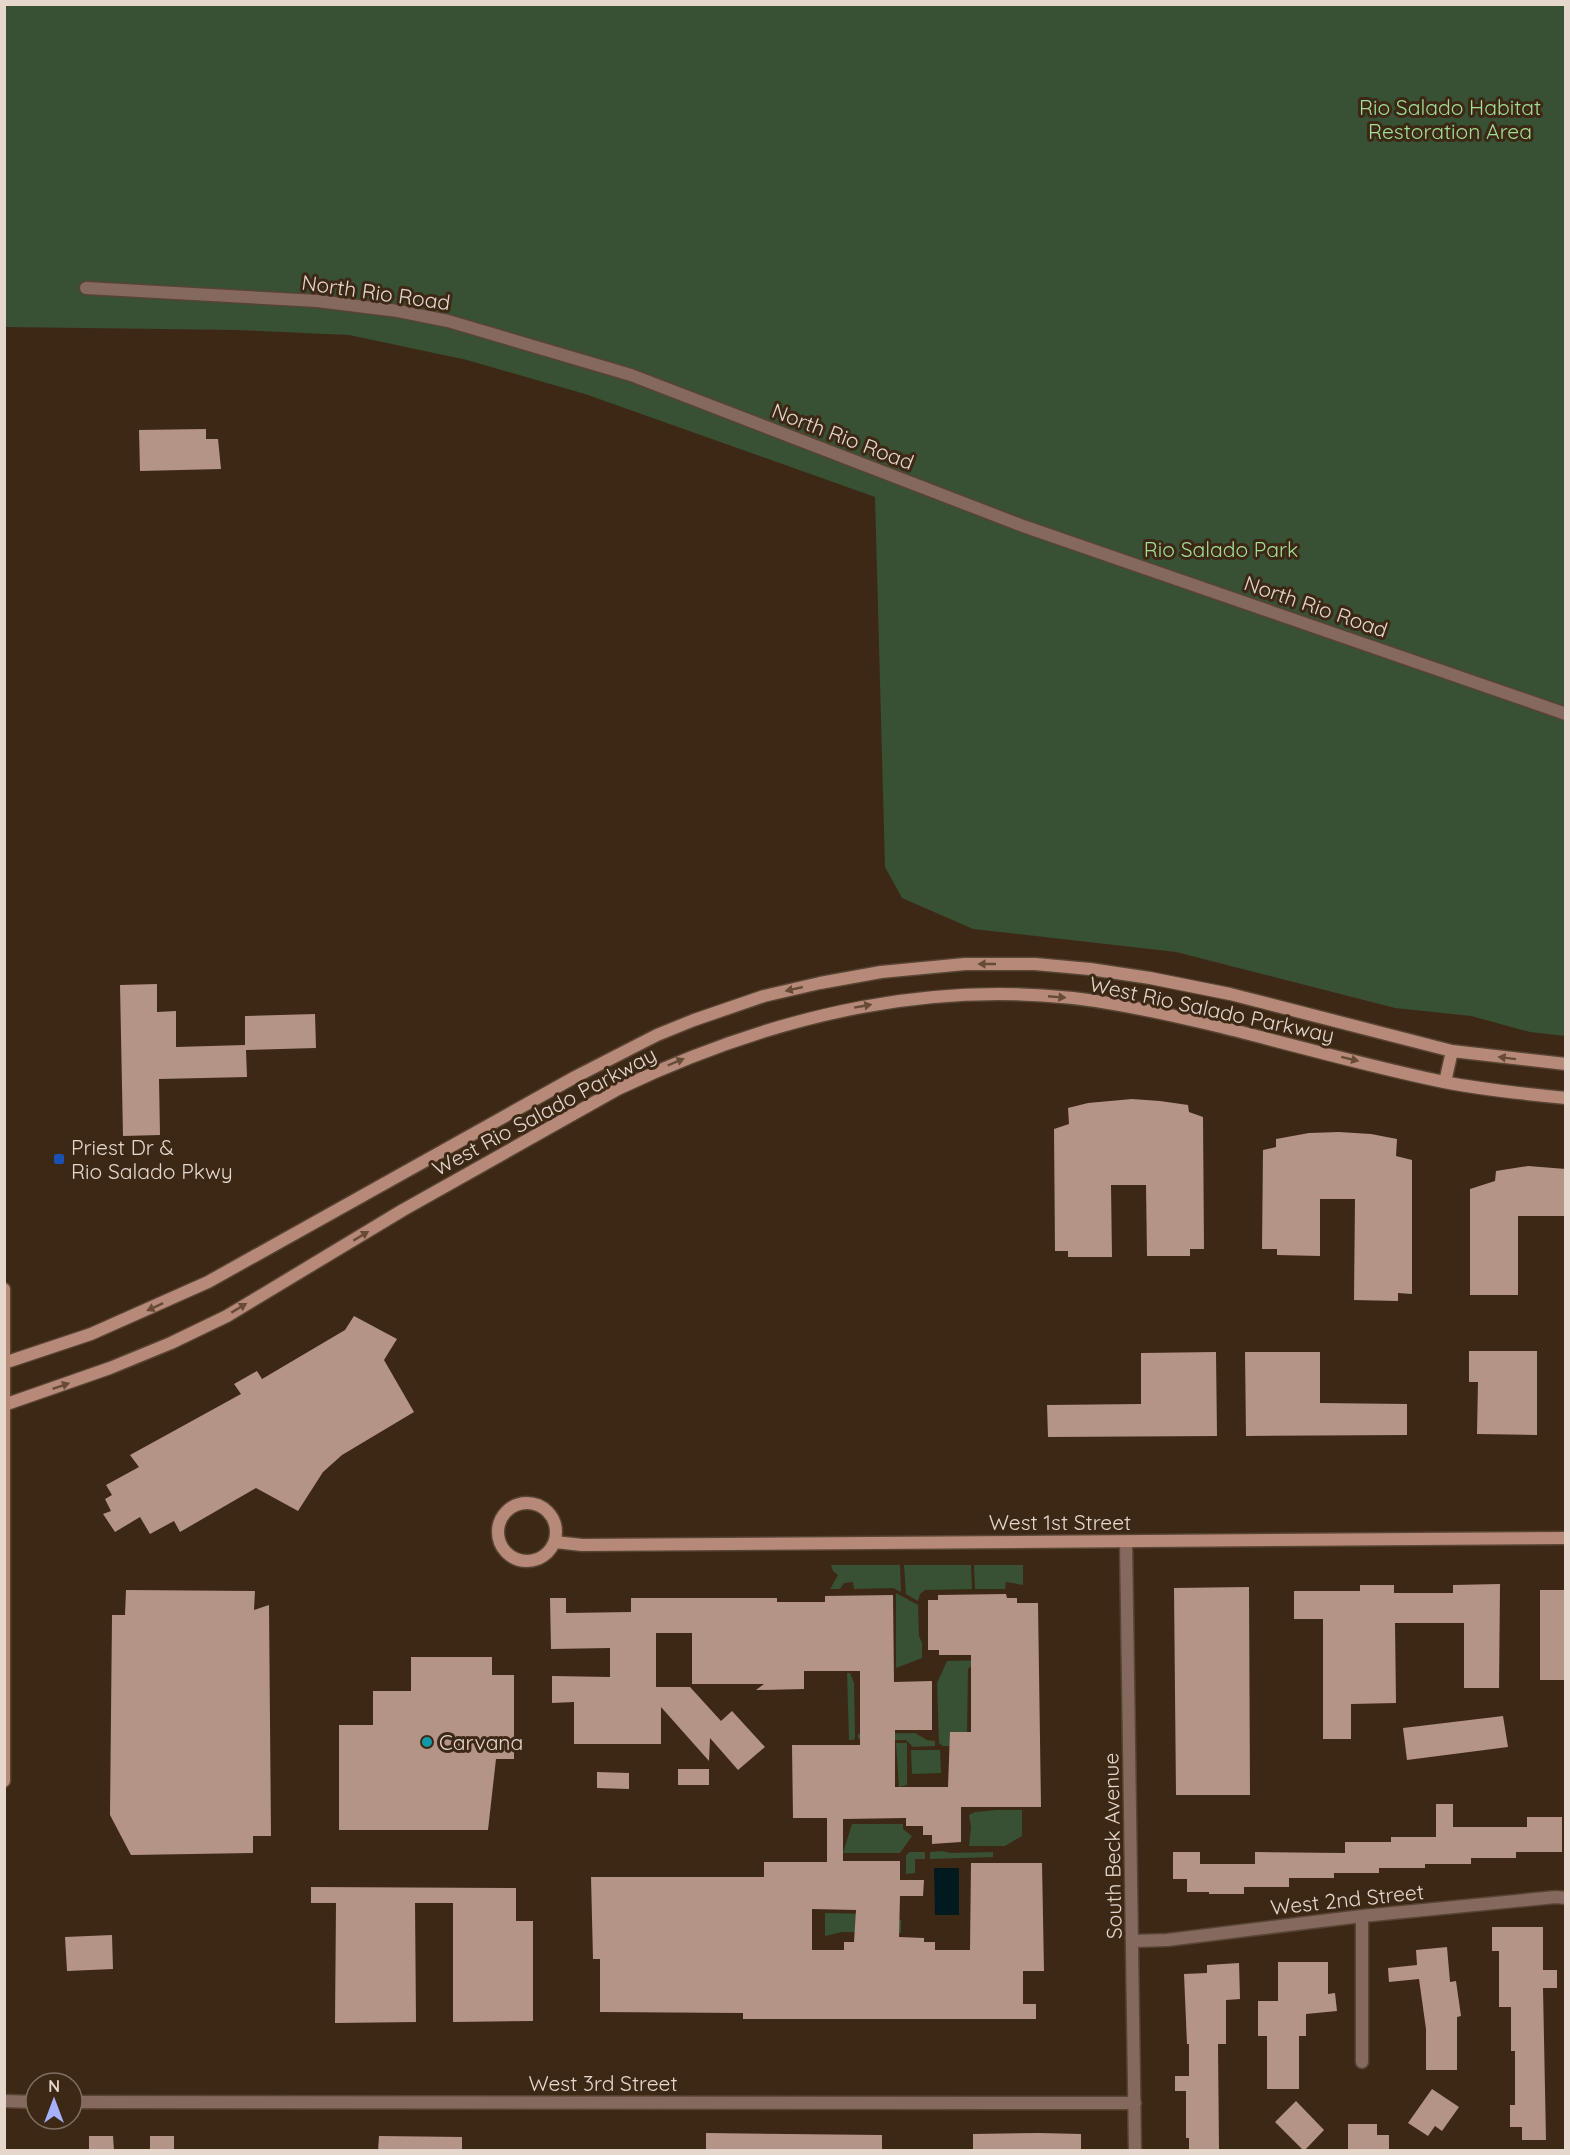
<svg xmlns="http://www.w3.org/2000/svg" width="1570" height="2155" viewBox="0 0 1570 2155" font-family="Quicksand,sans-serif">
<style>
.green{fill:#385033}
.water{fill:#001a20}
.building{fill:#b59488;fill-rule:evenodd}
.lines{fill:none;stroke-linecap:round;stroke-linejoin:round}
.street-casing{stroke:#584433;stroke-width:15}
.secondary-casing{stroke:#584433;stroke-width:15}
.street{stroke:#85685e;stroke-width:12}
.secondary{stroke:#b68978;stroke-width:12}
.oneway{fill:#674a38}
.transit-dot{fill:#1a4fb4;stroke:#3d2816;stroke-width:2}
.culture-dot{fill:#0f9aa8;stroke:#3d2816;stroke-width:2}
.labels{text-anchor:middle;dominant-baseline:central;stroke-width:6;stroke-linejoin:round;paint-order:stroke}
.park-label{font-size:21px;fill:#a0df95;stroke:#3d2816}
.street-label{font-size:21px;fill:#e5d7cc;stroke:#3d2816}
.poi-label{font-size:21px;fill:#e5d7cc;stroke:#3d2816;text-anchor:start}
</style>
<rect width="100%" height="100%" fill="#3d2816"/>
<path class="green" d="M5 5H1565V1036L1530 1032 1471 1016 1395 1008 1176 952 973 929 902 898 885 867 875 497 585 394 467 360 349 335 238 330 5 327Z
M831 1565H900L901 1592 893 1588 854 1589 853 1582 844 1583 840 1589H830L838 1575 833 1571Z
M904 1565H971L972 1589 925 1590 920 1594 918 1601 906 1594Z
M974 1565H1023V1585L1006 1582 1005 1589H975Z
M896 1593 918 1605 919 1636 922 1643V1658L896 1668Z
M994 1660 992 1667H970L968 1669 967 1734 962 1739V1732H950V1746H943L939 1743 937 1683 947 1661Z
M847 1673H850L854 1683 855 1738 853 1740H849Z
M858 1734 915 1733 927 1740 935 1741V1746L913 1747 906 1740 862 1741 858 1738Z
M896 1743H907V1785L899 1787Z
M911 1750H940L941 1773 912 1774Z
M996 1810H1022V1836L1005 1846H969L971 1827 969 1815 975 1812Z
M852 1824H903V1829L912 1836 900 1853H843Z
M942 1851 951 1853 993 1852V1857L930 1859V1852Z
M909 1852H925V1859H915V1873L906 1874V1856Z
M825 1913 878 1914 901 1920V1933L842 1932 825 1936Z"/>
<path class="water" d="M934 1868H959V1915H935Z"/>
<path class="building" d="M206 429V439H218L221 469 140 471 139 430Z
M157 984V1012L176 1011V1047L245 1045V1016L315 1014 316 1048 246 1050 247 1077 159 1079 160 1135 123 1136 120 985Z
M1132 1099 1160 1101 1188 1105 1189 1112 1203 1117 1204 1249H1190V1256H1147L1146 1185H1111L1112 1257H1068V1251H1055L1054 1129 1069 1124 1068 1108 1088 1103Z
M1339 1132 1371 1134 1397 1139 1396 1156 1412 1160V1294L1398 1293V1301L1354 1300 1355 1199H1320V1256L1277 1255V1249H1262L1263 1150 1276 1147V1139L1309 1133Z
M1528 1166 1566 1169V1216H1518V1295H1470V1189L1495 1181 1496 1171Z
M354 1316 397 1339 384 1360 414 1412 342 1455 323 1472 298 1511 256 1488 180 1532 174 1521 150 1534 140 1517 115 1532 103 1514 111 1511 105 1499 112 1495 106 1485 139 1467 130 1455 241 1394 234 1384 257 1371 262 1379 345 1330Z
M1469 1351H1537V1435L1477 1434 1478 1382H1469Z
M1216 1352 1217 1436 1048 1437 1047 1405 1141 1404V1353Z
M1245 1352H1320V1403L1407 1404V1435L1246 1436Z
M1500 1584 1499 1688H1464V1623H1395L1396 1703 1351 1704V1739H1323V1619H1294V1591H1360V1585H1394V1593H1453V1585Z
M1249 1587 1250 1795H1176L1174 1588Z
M126 1590 255 1591 254 1610 269 1605 271 1836H253V1853L131 1855 110 1815 112 1615H125Z
M1540 1590H1566V1680H1540Z
M1006 1594 1007 1598H1017V1603H1038L1041 1807H961V1842L932 1844V1835H923V1826H906V1818L843 1819V1861H900V1880H924L923 1896H900L899 1937 924 1938V1942H935V1950H970L971 1863H1042L1044 1971H1023V2004H1036V2019H743V2013L600 2012V1959H593L591 1877H764V1862H827V1818H793L792 1745H860V1671H804V1689L756 1690 764 1684H692V1633H656V1687H690L721 1721 732 1711 765 1747 738 1770 710 1738 709 1761 661 1707V1744H574V1702L552 1703V1676L610 1677V1648L551 1649 550 1598H566V1613L631 1612V1598H777V1602H825V1596L893 1595 894 1682 932 1681V1730H895V1787H948L950 1732H971V1655H939V1650H928V1600H938V1595ZM812 1909 856 1910 854 1942H844V1950H812Z
M411 1657H492V1675H514V1759H496L488 1830H339V1725H373V1691H411Z
M1503 1716 1508 1747 1407 1760 1403 1728Z
M678 1769H709V1785H678Z
M597 1772 629 1773V1789L597 1788Z
M1436 1804H1453V1827H1527V1817H1562V1852H1516V1858H1471V1864H1425V1868H1379V1873H1334V1878H1289V1887H1244V1894H1209V1892H1187V1879H1173V1852H1200V1864H1255V1852L1345 1853V1842H1391V1837H1436Z
M311 1887 516 1888V1921H533V2021L453 2022V1903H415L416 2022 335 2023 336 1903H311Z
M1492 1927H1543V1970H1557V1988H1543L1546 2140H1522V2127H1510V2105H1515V2051H1511V2007H1499V1951H1492Z
M112 1935 113 1969 67 1971 65 1937Z
M1447 1947 1450 1982 1456 1981 1461 2016 1457 2017V2070H1426V2029L1419 1979 1389 1982 1388 1968 1417 1965 1416 1950Z
M1278 1962H1328V1994L1335 1993 1337 2011 1306 2014V2036H1299V2089H1267V2036H1258V2001H1278Z
M1239 1963 1240 1999 1226 2000V2044H1218L1219 2151H1189V2138H1186V2091H1175V2076H1189V2044H1187L1184 1974 1207 1973V1965Z
M1432 2089 1459 2107 1442 2131 1435 2126 1428 2136 1408 2123Z
M1296 2101 1324 2130 1304 2151 1275 2122Z
M1348 2124H1377V2135H1389V2151H1348Z
M706 2133 882 2135V2151H706Z
M1039 2133 1081 2134V2151H973V2134Z
M89 2136H113L114 2151H89Z
M150 2136H174V2151H150Z
M379 2136 462 2137V2151H378Z"/>
<g class="lines">
<g class="street-casing">
<path id="street" d="M86 288 317 301 398 311 448 321 631 375 1023 526 1566 714
M1126 1542 1135 2150
M1362 1916V2062
M1133 1941 1167 1940 1362 1916 1556 1897 1566 1898
M4 2101 36 2102
M72 2102 1135 2103"/>
</g>
<g class="secondary-casing">
<path id="secondary" d="M1445 1082 1452 1051
M4 1289V1781
M4 1363 91 1334 208 1282 575 1077 657 1035 694 1020 764 996 820 983 881 972 965 964H1035L1090 969 1150 978 1230 994 1452 1051 1566 1064
M4 1405 110 1368 171 1343 227 1316 403 1210 618 1089C776 1014 945 973 1120 1005 1230 1025 1336 1060 1444 1082 1484 1090 1525 1094 1566 1098
M498 1532a29 29 0 1 1 58 0a29 29 0 1 1-58 0Z
M555 1542 582 1545 1566 1538"/>
</g>
<use href="#street" class="street"/>
<use href="#secondary" class="secondary"/>
</g>
<defs><path id="oneway-solid" d="M-6-.8H1V-3.2L6.5 0L1 3.2V.8H-6Z" transform="scale(1.5)"/></defs>
<g class="oneway">
<use href="#oneway-solid" transform="translate(987 964) rotate(180)"/>
<use href="#oneway-solid" transform="translate(794 989) rotate(167)"/>
<use href="#oneway-solid" transform="translate(1057 997) rotate(5)"/>
<use href="#oneway-solid" transform="translate(863 1006) rotate(-10)"/>
<use href="#oneway-solid" transform="translate(1507 1058) rotate(-173)"/>
<use href="#oneway-solid" transform="translate(1350 1059) rotate(14)"/>
<use href="#oneway-solid" transform="translate(676 1062) rotate(-23)"/>
<use href="#oneway-solid" transform="translate(361 1236) rotate(-31)"/>
<use href="#oneway-solid" transform="translate(155 1307) rotate(155)"/>
<use href="#oneway-solid" transform="translate(239 1308) rotate(-31)"/>
<use href="#oneway-solid" transform="translate(61 1386) rotate(-19)"/>
</g>
<rect class="transit-dot" x="53" y="1153" width="12" height="12" rx="3"/>
<circle class="culture-dot" cx="427" cy="1742" r="6"/>
<g class="labels">
<g class="park-label">
<text x="1450" y="107">Rio Salado Habitat<tspan x="1450" dy="24">Restoration Area</tspan></text>
<text x="1221" y="549">Rio Salado Park</text>
</g>
<g class="street-label">
<text transform="translate(376 292) rotate(8)">North Rio Road</text>
<text transform="translate(843 436) rotate(21)">North Rio Road</text>
<text transform="translate(1316 606) rotate(19)">North Rio Road</text>
<text transform="translate(1212 1009) rotate(12)">West Rio Salado Parkway</text>
<text transform="translate(544 1111) rotate(-28)">West Rio Salado Parkway</text>
<text x="1060" y="1522">West 1st Street</text>
<text transform="translate(1112 1846) rotate(-91)">South Beck Avenue</text>
<text transform="translate(1347 1899) rotate(-6)">West 2nd Street</text>
<text x="603" y="2083">West 3rd Street</text>
</g>
<g class="poi-label">
<text x="71" y="1147">Priest Dr &amp;<tspan x="71" dy="24">Rio Salado Pkwy</tspan></text>
<text x="439" y="1742">Carvana</text>
</g>
</g>
<rect width="1570" height="2155" fill="none" stroke="#e5d7cc" stroke-width="12"/>
<g transform="translate(54 2101)"><circle r="28" fill="#3d2816" stroke="#806e5f" stroke-width="1.5"/>
<path d="M0-4.5L10 22L0 15L-10 22Z" fill="#a5b1fc"/>
<text y="-9" font-size="16" font-weight="bold" text-anchor="middle" fill="#e5d7cc">N</text>
</g>
</svg>
